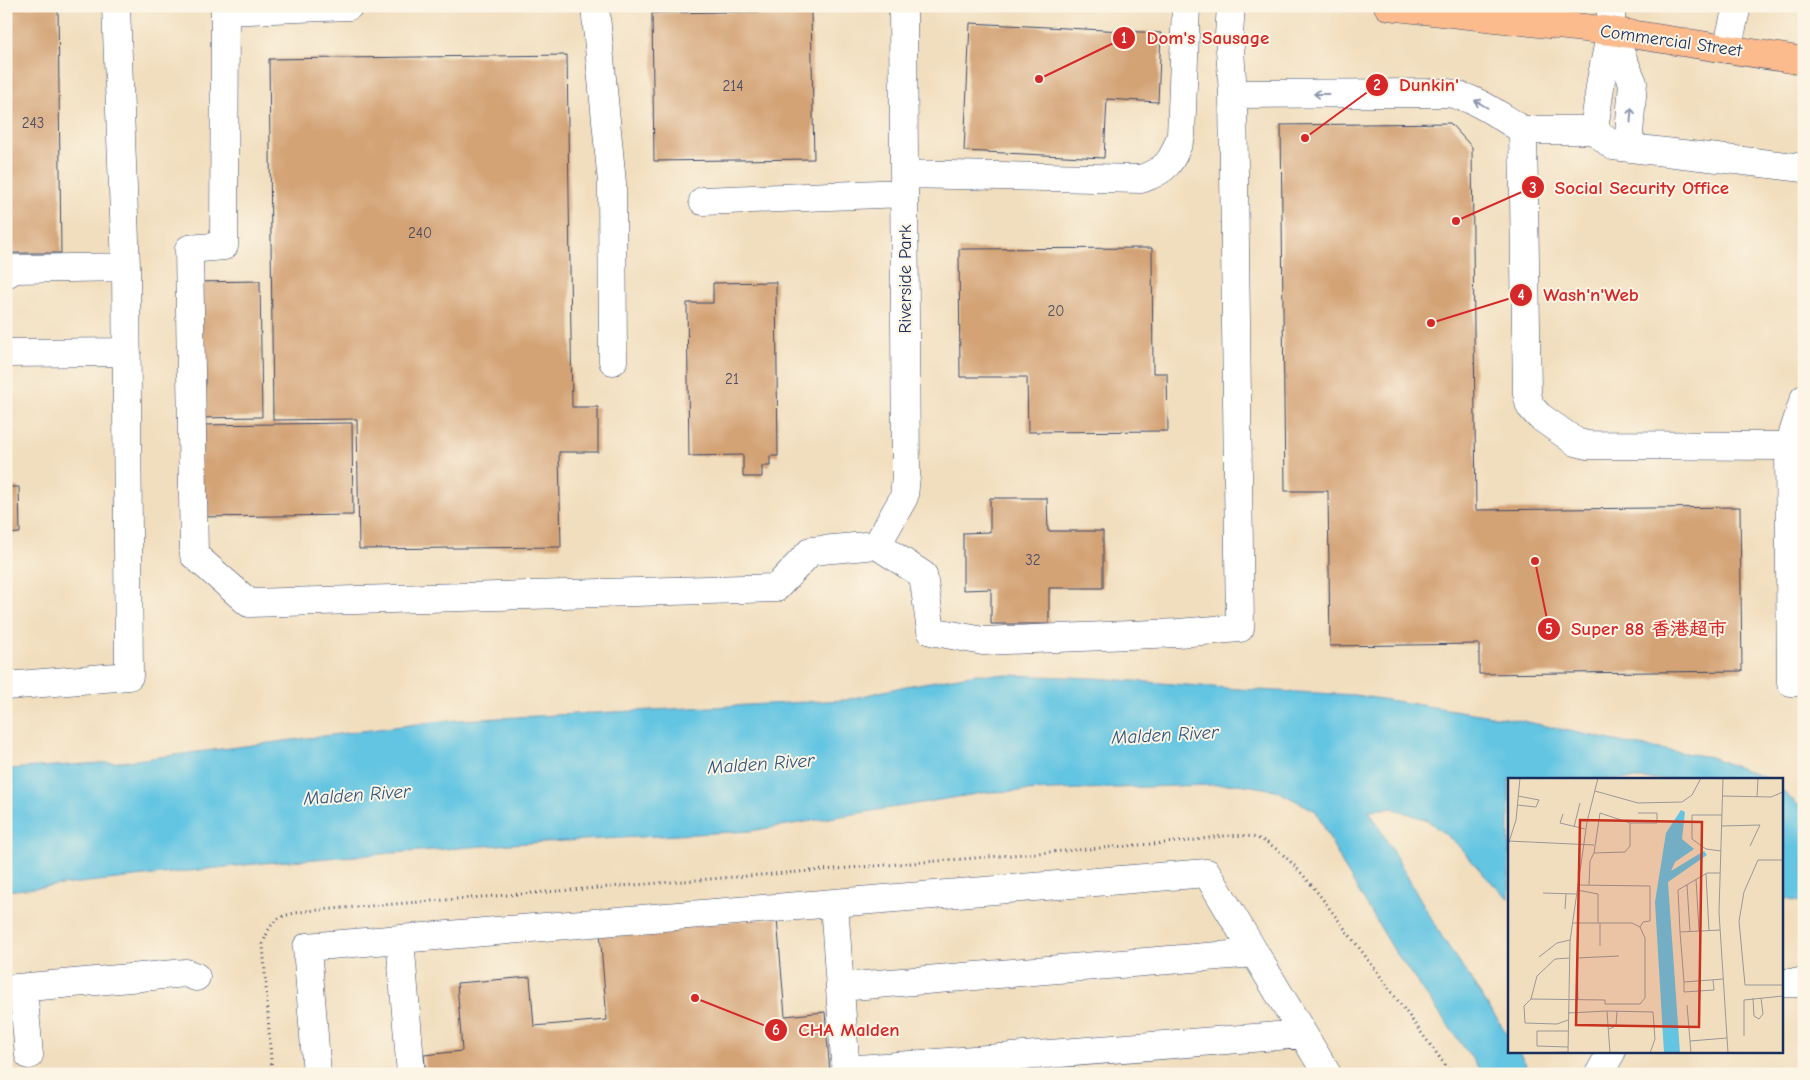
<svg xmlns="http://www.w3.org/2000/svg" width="1810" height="1080" viewBox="0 0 1810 1080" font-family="'Comic Neue','LXGW WenKai TC',sans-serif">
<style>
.water{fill:#64c5e2;stroke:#407aa0}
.building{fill:#d3a275}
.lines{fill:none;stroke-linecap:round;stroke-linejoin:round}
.minor-casing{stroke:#3b496c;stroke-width:29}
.major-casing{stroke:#3b496c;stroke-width:29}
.path{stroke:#3b496c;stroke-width:3;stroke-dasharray:1 4;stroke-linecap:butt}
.minor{stroke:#fff;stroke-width:28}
.major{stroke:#fbbb8d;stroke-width:28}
.oneway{stroke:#8d97ae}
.labels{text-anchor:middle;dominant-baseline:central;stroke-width:4;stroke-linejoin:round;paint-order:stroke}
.number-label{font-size:15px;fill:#494c64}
.street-label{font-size:18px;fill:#1b2f5e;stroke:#fcf5e5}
.water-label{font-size:19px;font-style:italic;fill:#2d547f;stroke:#fcf5e5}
.inset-road{fill:none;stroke:#9b9898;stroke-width:1}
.view{fill:#c8321e;fill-opacity:0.15;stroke:#c8321e;stroke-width:2.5}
.inset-edge{fill:none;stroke:#1b2f5e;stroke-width:2.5}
.leader{fill:none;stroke:#d62828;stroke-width:2}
.callout-dot{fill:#d62828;stroke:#fcf5e5;stroke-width:2}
.mark-label{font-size:15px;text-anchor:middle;font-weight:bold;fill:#fff}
.callout-label{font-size:19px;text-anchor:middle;font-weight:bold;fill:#d62828;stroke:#fcf5e5;stroke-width:4;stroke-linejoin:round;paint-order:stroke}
</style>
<rect width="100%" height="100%" fill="#fcf5e5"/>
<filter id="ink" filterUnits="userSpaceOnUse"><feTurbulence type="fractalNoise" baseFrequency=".02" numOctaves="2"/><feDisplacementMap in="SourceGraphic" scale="10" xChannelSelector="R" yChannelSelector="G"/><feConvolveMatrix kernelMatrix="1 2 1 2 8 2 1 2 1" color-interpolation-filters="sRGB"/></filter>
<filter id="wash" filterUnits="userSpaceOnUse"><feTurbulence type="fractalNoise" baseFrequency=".0096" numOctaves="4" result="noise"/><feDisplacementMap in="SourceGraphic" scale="20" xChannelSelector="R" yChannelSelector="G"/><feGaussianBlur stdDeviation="1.12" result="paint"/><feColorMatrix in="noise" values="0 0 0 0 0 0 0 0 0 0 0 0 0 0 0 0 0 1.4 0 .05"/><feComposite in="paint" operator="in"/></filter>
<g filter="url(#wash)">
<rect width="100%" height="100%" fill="#f1debe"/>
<path class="water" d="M977 674 1095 678 1238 689 1355 695 1518 720 1634 745 1710 757 1769 779H1509V899L1485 876 1456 843 1427 820 1392 808 1369 810 1442 937 1509 1037V1051H1518L1532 1074H1483L1394 950 1344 867 1316 811 1275 790 1239 784 988 792 750 831 510 844 263 863 6 891V769L120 762 441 721 845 700 906 686Z
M1781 790 1804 810V903L1781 898Z"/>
<g id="blocks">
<path class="building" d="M6 6H58L61 253H7Z
M811 11 814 159 654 161 652 13Z
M970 23 1161 33 1158 102 1107 99 1104 158 964 151Z
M567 55 572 407H598V452H559L561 547 359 549 357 419 273 420 269 59Z
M1450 123 1472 147 1476 510 1740 507 1742 671 1479 674V644L1330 646 1328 491H1285L1281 125Z
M1152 248 1153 373H1167L1168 431 1028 432 1027 377H960L959 249Z
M260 281 262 417 197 418 195 282Z
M776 282 778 456H770V466H762V477H743V455L689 456 687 303H713V283Z
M352 423 353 515 201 517 200 425Z
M6 487H19L20 533 6 534Z
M990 498H1047L1048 531H1103V588H1049V624H991V589L963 590V533L990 532Z
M777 918 785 1016 825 1012 830 1074H426L424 1055 462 1051 457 983 530 977 534 1026 607 1020 600 932Z"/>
</g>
</g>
<g filter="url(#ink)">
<use href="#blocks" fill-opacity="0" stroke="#3b496c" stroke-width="1"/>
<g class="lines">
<g class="minor-casing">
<path id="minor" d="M225 6 224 246 189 249 194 555 249 603 776 588 811 551 877 545 923 575 931 631 983 641 1178 633 1240 628 1233 94 1229 35 1231 6
M595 6 612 183 613 361
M225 11 349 6
M1611 31 1633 83 1628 147
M1727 49 1737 6
M1233 94 1448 93C1477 98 1498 115 1523 130
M1594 130 1601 80 1611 31V6
M1804 168 1613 146 1594 130H1523L1527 394 1530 406 1539 416 1576 442 1587 445 1789 446 1791 682H1804
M904 174 1141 179C1167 170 1172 162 1181 136L1186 6
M703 201 904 193
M6 274 15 269 126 267 116 6
M6 353 127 352
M1789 446 1804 399
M877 545 904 497 906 476 903 6
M6 686 129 676 126 267
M1781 983H1804
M840 987 1255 953
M23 988 29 1055
M6 989 186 973 196 977
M846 1070 1303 1034
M317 1074 307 947 400 939
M411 1074 400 939 834 903
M846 1074 834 903 1207 873 1327 1074
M1599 1074 1612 1051"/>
</g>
<g class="major-casing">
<path id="major" d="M1388 6 1611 31 1804 61"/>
</g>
<path class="path" d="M272 1074 263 944C272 916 280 916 306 911L1189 841C1212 838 1241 830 1264 841 1292 856 1322 898 1341 924 1379 973 1414 1024 1452 1074"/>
<use href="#minor" class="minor"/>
<use href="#major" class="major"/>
</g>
<defs><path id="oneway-shaft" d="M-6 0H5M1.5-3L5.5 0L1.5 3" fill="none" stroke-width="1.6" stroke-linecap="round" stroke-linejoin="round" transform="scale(1.25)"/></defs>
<g class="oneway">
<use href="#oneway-shaft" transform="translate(1321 94) rotate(180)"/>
<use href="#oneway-shaft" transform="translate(1481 104) rotate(-150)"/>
<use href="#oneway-shaft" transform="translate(1631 115) rotate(-86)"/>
</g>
</g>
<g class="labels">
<g class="number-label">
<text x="733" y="86">214</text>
<text x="33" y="123">243</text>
<text x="420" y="233">240</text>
<text x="1056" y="311">20</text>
<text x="732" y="379">21</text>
<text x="1033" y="560">32</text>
</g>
<g class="street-label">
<text transform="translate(1671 41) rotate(8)">Commercial Street</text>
<text transform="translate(905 279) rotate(-90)">Riverside Park</text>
</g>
<g class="water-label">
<text transform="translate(1165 735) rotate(-3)">Malden River</text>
<text transform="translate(761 764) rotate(-4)">Malden River</text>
<text transform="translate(357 795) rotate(-4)">Malden River</text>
</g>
</g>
<g transform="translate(1508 778)">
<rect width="275" height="275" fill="#f1debe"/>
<path d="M173 32 177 34 174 61 186 71 167 84 163 93 196 73 199 77 160 104 172 275H156L147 124 158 55Z" fill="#64c5e2"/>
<path class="inset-road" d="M215 0 211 134 220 275M87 13 130 25 174 24 184 17 193 0M215 18 263 19 275 14M249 19 250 0M9 27 28 29 31 22 10 18M55 36 52 45 77 51M122 45 92 35 86 75 117 74 122 68V45H149V35H130M214 48 252 47 242 68M66 49 72 25M0 63 86 67M0 67 8 42 12 0M213 73 198 71 184 61V37H214M275 82H250L236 114 231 143 237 207H275M198 96 201 153M188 101 191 153M81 107 82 83 86 75M179 107 182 154M69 112 90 116V145M35 115 68 116M57 131 58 116M65 145H124L132 149M92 145V168M212 152 172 154 170 112 199 95H212M172 154 176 204 215 201M31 179 49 165 62 162M61 180 47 181 29 198 23 221 97 222V226H132L137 220V160L132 149 135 144 142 143V108L69 107M176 204V214L206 212 205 202M245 220 246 238 251 241 255 236 253 220M23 221 16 228 17 245 49 246 60 242M70 222 69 180 111 178M179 227 183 275M99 233 145 234 147 261 142 275M60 235 99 233 102 275M101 251 108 248 109 233M60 253H29V268L60 269M236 258V222L275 218M182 263 219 260M29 275 60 274M60 275 62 163 79 44 90 0"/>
<path class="view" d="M72 42 194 44 191 249 68 247Z"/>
<rect width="275" height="275" class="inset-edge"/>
</g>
<path class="leader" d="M1039 79L1124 38M1305 138L1377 85M1456 221L1533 187M1431 323L1521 295M1535 561L1549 629M695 998L776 1030"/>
<g class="callout-dot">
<circle cx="1039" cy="79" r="5"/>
<circle cx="1305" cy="138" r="5"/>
<circle cx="1456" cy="221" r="5"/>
<circle cx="1431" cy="323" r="5"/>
<circle cx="1535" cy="561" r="5"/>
<circle cx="695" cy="998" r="5"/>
<circle cx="1124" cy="38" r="12"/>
<circle cx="1377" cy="85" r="12"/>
<circle cx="1533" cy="187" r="12"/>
<circle cx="1521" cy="295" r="12"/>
<circle cx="1549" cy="629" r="12"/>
<circle cx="776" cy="1030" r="12"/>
</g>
<g class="mark-label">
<text x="1124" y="43">1</text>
<text x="1377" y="90">2</text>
<text x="1533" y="193">3</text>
<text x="1521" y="300">4</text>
<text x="1549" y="634">5</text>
<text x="776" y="1035">6</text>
</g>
<g class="callout-label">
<text x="1208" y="44">Dom's Sausage</text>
<text x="1429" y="91">Dunkin'</text>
<text x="1642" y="194">Social Security Office</text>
<text x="1591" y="301">Wash'n'Web</text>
<text x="1649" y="635">Super 88 香港超市</text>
<text x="849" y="1036">CHA Malden</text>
</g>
<rect width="1810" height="1080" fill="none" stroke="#fcf5e5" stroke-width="25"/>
</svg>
